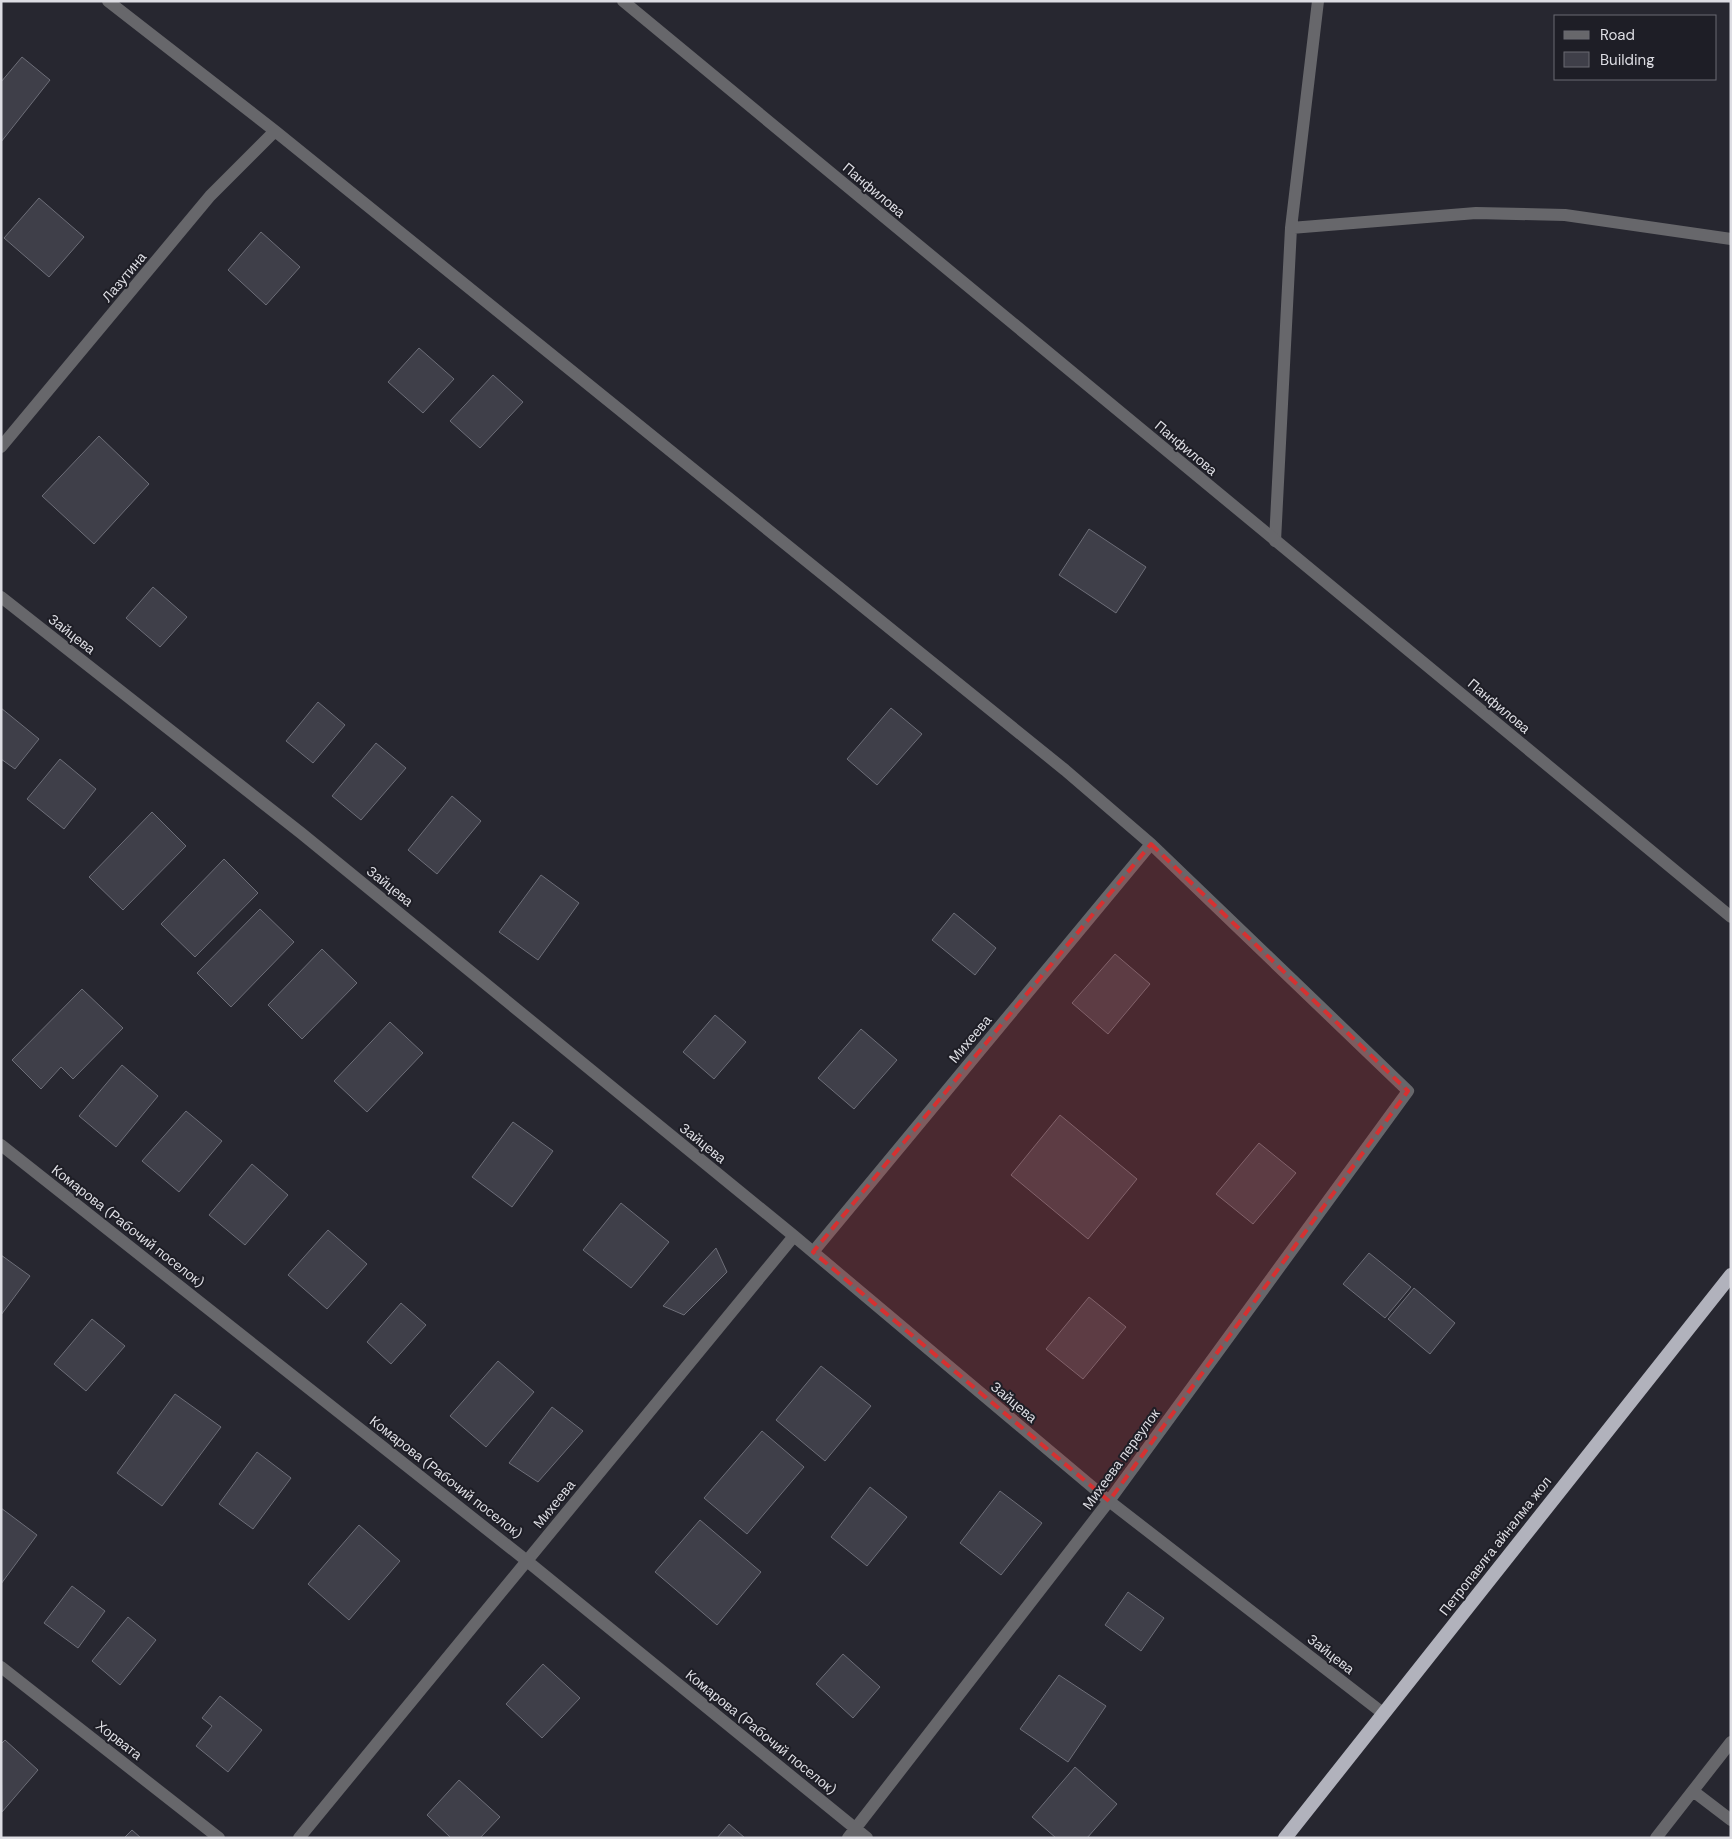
<svg xmlns="http://www.w3.org/2000/svg" width="1732" height="1839" viewBox="0 0 1732 1839" font-family="'DM Sans',sans-serif">
<style>
.building{fill:#3f3f49;stroke:#6d6e78}
.lines{fill:none;stroke-linecap:round;stroke-linejoin:round}
.service{stroke:#67676b;stroke-width:12}
.minor{stroke:#67676b;stroke-width:12}
.tertiary{stroke:#67676b;stroke-width:12}
.trunk{stroke:#b1b2bc;stroke-width:14}
.marked{fill:#d63131;fill-opacity:0.2;stroke:#d63131;stroke-width:4;stroke-dasharray:10 6;stroke-linejoin:round}
.labels{text-anchor:middle;dominant-baseline:central;stroke-width:4;stroke-linejoin:round;paint-order:stroke}
.street-label{font-size:14px;fill:#dddde3;stroke:#1e1e26}
</style>
<rect width="100%" height="100%" fill="#272730"/>
<path class="building" d="M22 57 50 80 1 142V82Z
M39 198 84 237 49 277 4 238Z
M261 232 300 267 266 305 228 270Z
M419 348 454 379 423 413 388 382Z
M493 375 523 402 480 448 450 421Z
M99 436 149 484 94 544 42 496Z
M1089 529 1146 567 1116 613 1059 575Z
M153 587 187 617 160 647 126 618Z
M318 702 345 725 313 763 286 741Z
M1 708 39 739 15 769 1 759Z
M891 708 922 734 877 785 847 759Z
M376 743 406 768 361 820 332 796Z
M60 759 96 789 64 829 27 799Z
M452 796 481 821 437 874 408 850Z
M152 812 186 846 123 910 89 877Z
M224 859 258 893 195 957 161 924Z
M541 875 579 903 538 960 499 932Z
M260 909 294 942 231 1007 197 973Z
M954 913 996 948 975 975 932 940Z
M322 949 357 983 302 1039 268 1005Z
M1115 954 1150 984 1108 1034 1072 1003Z
M82 989 123 1028 73 1079 61 1067 41 1089 12 1060Z
M715 1015 746 1042 714 1079 683 1052Z
M390 1022 423 1053 367 1112 334 1081Z
M861 1029 897 1060 854 1109 818 1078Z
M122 1065 158 1096 116 1147 79 1116Z
M186 1111 222 1141 179 1192 142 1161Z
M1060 1115 1137 1179 1088 1239 1011 1175Z
M513 1122 553 1151 512 1207 472 1177Z
M1259 1143 1296 1173 1253 1224 1216 1194Z
M252 1164 288 1195 245 1245 209 1215Z
M621 1203 669 1242 631 1288 583 1250Z
M328 1230 367 1264 327 1309 288 1275Z
M716 1248 727 1272 684 1315 663 1306Z
M1369 1253 1411 1287 1385 1318 1343 1284Z
M1 1255 30 1276 1 1315Z
M1414 1288 1455 1323 1430 1354 1388 1319Z
M1089 1297 1126 1327 1083 1379 1046 1349Z
M401 1303 426 1325 391 1364 367 1342Z
M92 1319 125 1346 86 1391 54 1364Z
M498 1361 534 1392 486 1447 450 1416Z
M821 1366 871 1406 825 1461 776 1420Z
M175 1394 221 1427 162 1506 117 1473Z
M552 1407 583 1431 538 1482 509 1463Z
M762 1431 804 1467 747 1534 704 1498Z
M257 1452 291 1478 253 1529 219 1504Z
M870 1487 907 1517 867 1566 831 1537Z
M1000 1491 1042 1523 1001 1575 960 1543Z
M1 1508 37 1535 1 1584Z
M700 1520 761 1572 717 1625 655 1572Z
M359 1525 400 1561 349 1620 308 1584Z
M72 1586 105 1611 78 1648 44 1623Z
M1128 1592 1164 1618 1141 1651 1105 1625Z
M128 1617 156 1640 120 1685 92 1661Z
M843 1654 880 1687 853 1718 816 1684Z
M543 1664 580 1698 542 1738 506 1704Z
M1059 1675 1106 1706 1068 1762 1020 1729Z
M220 1696 262 1730 228 1772 196 1746 212 1726 202 1718Z
M5 1740 38 1770 2 1812 1 1744Z
M1075 1767 1117 1804 1087 1838H1056L1032 1817Z
M459 1780 500 1817 480 1838H451L427 1815Z
M729 1824 745 1838H717Z
M132 1830 141 1838H124Z"/>
<g class="lines">
<path class="service" d="M1291 228 1476 213 1565 215 1731 239
M1275 541 1291 228 1318 1"/>
<path class="minor" d="M108 1 275 131 1065 770 1151 844 1408 1091 1109 1501 848 1838
M1 447 210 196 275 131
M1 597 301 833 794 1236 1109 1501 1384 1714
M1 1145 527 1561 867 1838
M813 1252 1151 844
M1 1667 219 1838
M1693 1791 1731 1820
M299 1838 794 1236
M1656 1838 1731 1742"/>
<path class="tertiary" d="M623 1 1731 917"/>
<path class="trunk" d="M1285 1838 1731 1275"/>
</g>
<path class="marked" d="M1151 844 1408 1091 1109 1501 813 1252Z"/>
<g class="labels">
<g class="street-label">
<text transform="translate(874 190) rotate(40)">Панфилова</text>
<text transform="translate(124 277) rotate(-50)">Лазутина</text>
<text transform="translate(1186 448) rotate(40)">Панфилова</text>
<text transform="translate(72 634) rotate(38)">Зайцева</text>
<text transform="translate(1499 706) rotate(40)">Панфилова</text>
<text transform="translate(390 886) rotate(39)">Зайцева</text>
<text transform="translate(970 1039) rotate(-50)">Михеева</text>
<text transform="translate(703 1143) rotate(39)">Зайцева</text>
<text transform="translate(128 1226) rotate(38)">Комарова (Рабочий поселок)</text>
<text transform="translate(1014 1402) rotate(40)">Зайцева</text>
<text transform="translate(1121 1459) rotate(-54)">Михеева переулок</text>
<text transform="translate(446 1477) rotate(38)">Комарова (Рабочий поселок)</text>
<text transform="translate(554 1504) rotate(-51)">Михеева</text>
<text transform="translate(1495 1546) rotate(-52)">Петропавлға айналма жол</text>
<text transform="translate(1331 1654) rotate(38)">Зайцева</text>
<text transform="translate(761 1732) rotate(39)">Комарова (Рабочий поселок)</text>
<text transform="translate(119 1740) rotate(38)">Хорвата</text>
</g>
</g>
<rect width="1732" height="1839" fill="none" stroke="#dddde3" stroke-width="5"/>
<rect x="1554" y="15" width="162" height="65" fill="#1e1e26" stroke="#6a6a72"/>
<rect x="1564" y="31" width="25" height="8" fill="#67676b" stroke="#6a6a72"/>
<text x="1600" y="40" font-size="15" fill="#dddde3">Road</text>
<rect x="1564" y="52" width="25" height="15" fill="#3f3f49" stroke="#6a6a72"/>
<text x="1600" y="65" font-size="15" fill="#dddde3">Building</text>
</svg>
